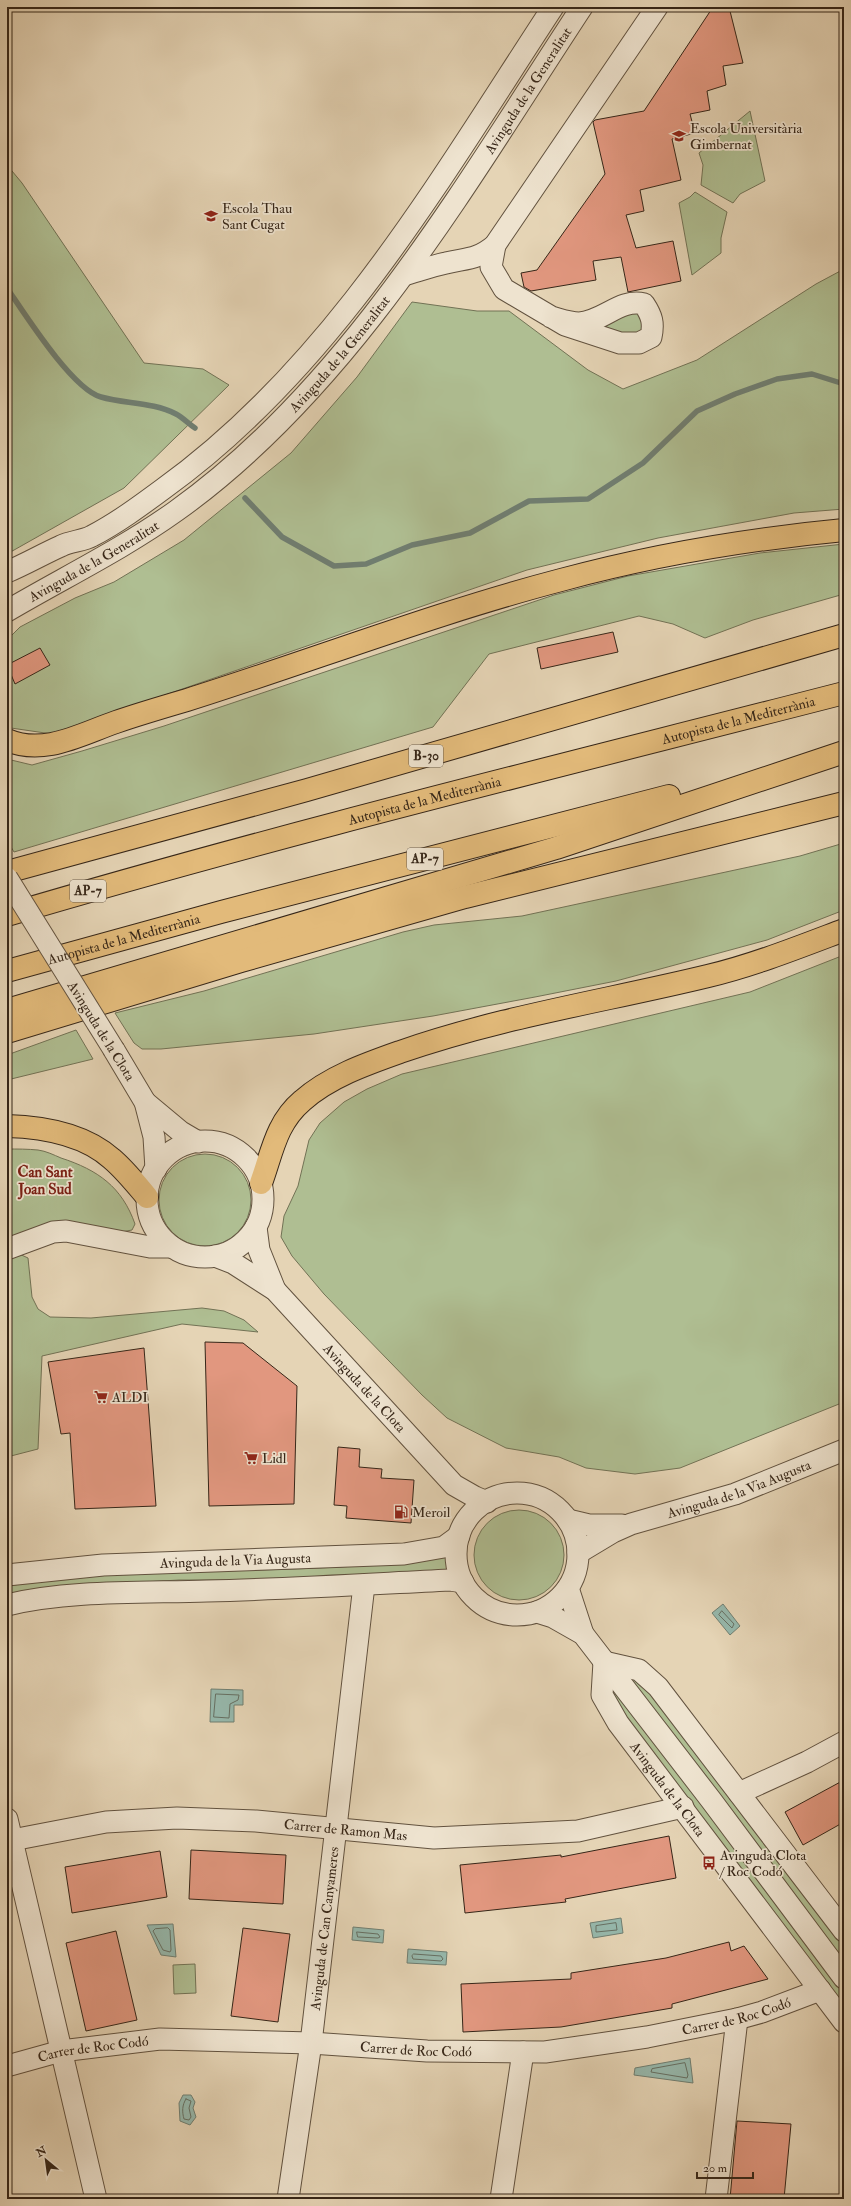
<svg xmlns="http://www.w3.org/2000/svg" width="851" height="2206" viewBox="0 0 851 2206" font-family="'IM FELL Double Pica',serif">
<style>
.green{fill:#afbe92;stroke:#727255}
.water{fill:#96b8ac;stroke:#707e71}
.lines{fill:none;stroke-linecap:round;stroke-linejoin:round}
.shore{stroke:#666f62;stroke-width:1}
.stream{stroke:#707e71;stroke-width:5.5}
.building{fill:#e1977f;stroke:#362618}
.minor-casing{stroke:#62523f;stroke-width:23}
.highway-casing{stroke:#362618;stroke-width:24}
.minor{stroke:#eee3cf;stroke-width:21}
.highway{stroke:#e2ba7a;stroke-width:22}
.minor-bridge-casing{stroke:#62523f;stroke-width:23;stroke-linecap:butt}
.minor-bridge{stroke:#eee3cf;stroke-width:21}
.labels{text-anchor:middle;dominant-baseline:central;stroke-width:3.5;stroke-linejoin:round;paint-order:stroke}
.shield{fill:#eee3cf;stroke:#6d5f4f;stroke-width:1}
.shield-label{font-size:13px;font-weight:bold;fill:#362618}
.street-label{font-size:14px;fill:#362618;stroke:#eee3cf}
.poi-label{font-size:14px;fill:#362618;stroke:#eee3cf;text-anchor:start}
.neighbourhood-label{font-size:15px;font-weight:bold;fill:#7a1f14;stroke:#eee3cf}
</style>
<rect width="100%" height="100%" fill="#e5d4b5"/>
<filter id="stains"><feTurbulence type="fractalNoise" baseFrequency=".005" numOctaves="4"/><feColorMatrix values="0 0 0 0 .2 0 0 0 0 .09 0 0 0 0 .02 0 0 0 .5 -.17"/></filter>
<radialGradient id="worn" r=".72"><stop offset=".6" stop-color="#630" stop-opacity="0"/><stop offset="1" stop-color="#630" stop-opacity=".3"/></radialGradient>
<path class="green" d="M750 111 765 181 740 194 733 203 701 185 703 165 699 153Z
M7 165 22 183 144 363 203 369 229 385 124 488 7 554Z
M695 192 727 212 721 238V253L692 275 679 203 690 197Z
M844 269V509L794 513 658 538 527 570 52 734 11 728 7 725V640L20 627 75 598 114 582 184 540 291 453 357 377 412 302 477 311H509L588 370 623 389 697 360 816 284Z
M637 308 645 319 641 333 631 335 601 332 600 323Z
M844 544V594L753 620 705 638 673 624 639 616 489 654 433 727 14 852 7 840V759L32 765 82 751 164 726 554 595 628 576 760 553Z
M844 843V910L767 940 616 981 535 997 433 1016 314 1034 161 1049H142L134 1043 115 1013 204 991 403 932 434 925 522 916 800 856Z
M844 955V1402L680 1468 635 1474 586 1468 559 1457 506 1448 447 1418 422 1395 324 1294 292 1256 281 1237 284 1216 298 1186 309 1140 320 1123 344 1102 367 1089 402 1074 750 992Z
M76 1030 93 1059 7 1080V1055Z
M7 1149C17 1149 28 1149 38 1150 46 1151 54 1155 61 1158 98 1170 122 1187 135 1224L132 1230 121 1232 7 1240Z
M159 1200a46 46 0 1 1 92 0a46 46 0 1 1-92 0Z
M15 1252 28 1258 32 1297 38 1309 50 1317 91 1318 202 1308 224 1311 244 1320 258 1332 182 1324 42 1356 38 1449 7 1457V1255Z
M474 1555a45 45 0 1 1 90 0a45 45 0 1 1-90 0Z
M446 1557 448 1570 330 1580H179L111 1584 7 1598V1586C152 1563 301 1578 446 1557Z
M583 1634 658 1687 844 1931V2023L618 1723Z
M195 1964 196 1993 174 1994 173 1965Z"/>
<path class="water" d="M723 1604 740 1626 730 1635 712 1613Z
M211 1689 243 1690V1705H234V1722H210Z
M621 1918 623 1933 593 1938 590 1923Z
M173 1924 176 1957 161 1955 147 1925Z
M353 1927 384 1930 383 1943 352 1940Z
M408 1949 447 1952 446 1965 407 1963Z
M690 2058 693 2083 634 2075 635 2068Z
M183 2095H191L195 2102 193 2108 196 2117 190 2125 180 2121 179 2103Z"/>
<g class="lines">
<path class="shore" d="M722 1611 734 1624 732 1628 719 1615Z
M216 1694 239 1695 238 1700 230 1704 229 1718 214 1717Z
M616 1923 617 1930 596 1932V1926Z
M168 1928 170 1930 171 1950 170 1952 163 1950 153 1931 155 1929Z
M357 1932 378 1934 380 1937 378 1938 358 1937Z
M414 1954 441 1956 443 1959 441 1961 413 1959 412 1956Z
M685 2063 688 2075 687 2078 651 2072 652 2069Z
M186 2099 191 2101 189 2108 191 2117 189 2120 184 2119C182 2112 182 2105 186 2099Z"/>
<path class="stream" d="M7 288C25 314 72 389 101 397 125 404 153 402 176 414 182 417 189 424 195 428
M245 498 282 537 334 566 366 564 412 545 470 533 529 501 588 499 643 463 697 411 735 394 777 379 812 374 844 384"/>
</g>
<path class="building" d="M713 7H729L743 63 723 66 726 85 707 91 710 110 690 114 695 133 672 139 681 180 640 190 644 211 626 215 636 248 673 241 681 281 628 292 621 257 593 261 596 280 531 291 524 287 521 273 537 270 605 174 593 122 595 120 644 111Z
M613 632 618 652 541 669 537 648Z
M40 648 50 665 15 684 7 665Z
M205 1342 243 1343 297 1386 294 1504 209 1506Z
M144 1348 156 1506 75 1509 70 1433 61 1434 48 1362Z
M338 1447 360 1449 359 1467 382 1469 381 1478 414 1480 411 1523 346 1518 347 1506 334 1505Z
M844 1780V1822L803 1845 785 1812Z
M669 1836 676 1878 565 1899 566 1902 465 1913 460 1865 561 1855V1857Z
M191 1850 286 1855 283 1904 189 1899Z
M160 1851 167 1897 72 1913 65 1867Z
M243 1928 290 1934 278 2022 231 2016Z
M116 1931 137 2020 86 2031 66 1943Z
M729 1942 731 1951 744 1946 768 1979 672 2004V2008L561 2027 463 2032 461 1984 571 1979V1973L666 1958Z
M737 2121 791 2124 784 2199H730Z"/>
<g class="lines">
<g class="minor-casing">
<g id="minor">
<path d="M495 245 491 267 504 289 565 325 620 343H639L651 337C654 323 652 316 644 304 620 298 603 322 579 323 570 323 559 319 551 317"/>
<path d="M404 275C418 271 432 266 446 263 467 258 477 260 495 245L657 7"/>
<path d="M7 572C26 564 43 554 61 546 71 541 83 541 92 536 117 523 140 506 163 489 333 367 440 179 553 7"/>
<path id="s1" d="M7 611C63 578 123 549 176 511 350 387 466 183 582 7"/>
<path d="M114 1050 145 1102 154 1137 156 1169"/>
<path d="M145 1102 181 1132 198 1142"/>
<circle cx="205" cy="1199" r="58"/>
<path d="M256 1227 259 1250 275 1290"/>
<path d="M7 1249 53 1232 66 1231 150 1247H172"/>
<path id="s2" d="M215 1256 233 1263 275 1290 454 1485 475 1497 487 1502"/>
<circle cx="517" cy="1554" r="61"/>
<path d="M568 1520 589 1525H622"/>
<path id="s3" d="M578 1553 613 1532 631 1524 735 1494 844 1450"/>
<path id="s4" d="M7 1575 103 1565 404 1554 444 1547 459 1536"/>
<path d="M568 1588 583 1634"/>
<path d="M7 1605C68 1590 143 1593 207 1591 288 1589 369 1584 450 1580L463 1582"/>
<path d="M537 1612 553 1617 583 1634 711 1800 844 1978"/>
<path id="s5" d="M604 1662 602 1695 618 1723 844 2022"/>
<path d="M604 1662 639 1670 658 1687 844 1931"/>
<path d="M739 1793 807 1762 844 1742"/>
<path d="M7 1819 96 2199"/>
<path id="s6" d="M7 1841 106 1822 177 1818 256 1821 434 1838 578 1831 683 1807"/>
<path id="s7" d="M7 2066 61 2051 160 2039 311 2043 427 2051 545 2052 647 2037 737 2019 762 2012 820 1990"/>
<path id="s8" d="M288 2199 311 2043 364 1585"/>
<path d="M501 2199 523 2052"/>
<path d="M716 2199 737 2019"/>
</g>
</g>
<g class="highway-casing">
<g id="highway">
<path d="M7 740C44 756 81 734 116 722 139 714 163 707 187 700 311 661 435 613 561 580 653 555 749 539 844 530"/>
<path d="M7 872 307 790 844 635"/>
<path id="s9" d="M7 915C284 833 564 765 844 693"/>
<path id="s10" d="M7 971 221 912 669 796"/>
<path d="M7 1010 556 848 844 752"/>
<path d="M7 1032 241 961 465 897 844 803"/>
<path d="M7 1126C43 1127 84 1134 112 1159 125 1170 136 1184 147 1197"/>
<path d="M261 1183C272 1153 276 1123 302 1101 329 1077 366 1064 400 1052 500 1017 605 1001 708 976 754 965 799 947 844 930"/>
</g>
</g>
<use href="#minor" class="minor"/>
<use href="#highway" class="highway"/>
<g class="minor-bridge-casing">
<path id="minor-bridge" d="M7 878 114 1050"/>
</g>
<use href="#minor-bridge" class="minor-bridge"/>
</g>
<defs>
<g id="university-bare" transform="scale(1.08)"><path d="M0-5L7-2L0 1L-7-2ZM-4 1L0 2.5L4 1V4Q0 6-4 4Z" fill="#8f2418" stroke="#eee3cf" stroke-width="2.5" paint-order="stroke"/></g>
<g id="school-bare" transform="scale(1.08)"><path d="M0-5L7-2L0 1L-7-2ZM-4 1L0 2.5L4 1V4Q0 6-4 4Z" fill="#8f2418" stroke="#eee3cf" stroke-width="2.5" paint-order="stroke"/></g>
<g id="supermarket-bare" transform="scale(1.08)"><path d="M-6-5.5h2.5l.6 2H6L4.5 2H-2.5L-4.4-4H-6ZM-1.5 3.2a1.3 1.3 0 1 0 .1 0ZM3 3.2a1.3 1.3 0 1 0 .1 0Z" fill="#8f2418" stroke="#eee3cf" stroke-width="2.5" paint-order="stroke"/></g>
<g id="fuel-bare" transform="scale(1.08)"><path d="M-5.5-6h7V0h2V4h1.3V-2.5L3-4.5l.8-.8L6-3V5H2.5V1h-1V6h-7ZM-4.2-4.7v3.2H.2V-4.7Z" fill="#8f2418" stroke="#eee3cf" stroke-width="2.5" paint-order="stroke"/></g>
<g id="bus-bare" transform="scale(1.08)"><path d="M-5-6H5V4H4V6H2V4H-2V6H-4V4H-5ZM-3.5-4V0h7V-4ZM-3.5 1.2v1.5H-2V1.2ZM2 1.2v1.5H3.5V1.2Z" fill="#8f2418" stroke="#eee3cf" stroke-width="2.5" paint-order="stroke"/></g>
</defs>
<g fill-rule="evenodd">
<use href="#university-bare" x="679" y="136"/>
<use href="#school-bare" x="211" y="216"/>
<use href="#supermarket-bare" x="101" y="1397"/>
<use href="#supermarket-bare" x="251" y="1458"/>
<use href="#fuel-bare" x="401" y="1512"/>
<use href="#bus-bare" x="709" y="1863"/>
</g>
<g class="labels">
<g class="shield">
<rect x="409" y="745" width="34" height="22" rx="3"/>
<rect x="407" y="848" width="36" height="22" rx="3"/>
<rect x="70" y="880" width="36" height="22" rx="3"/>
</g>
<g class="shield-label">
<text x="426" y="756">B-30</text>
<text x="425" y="859">AP-7</text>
<text x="88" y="891">AP-7</text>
</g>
<g class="street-label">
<text stroke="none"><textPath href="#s1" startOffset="748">Avinguda de la Generalitat</textPath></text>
<text stroke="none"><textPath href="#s1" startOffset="424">Avinguda de la Generalitat</textPath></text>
<text stroke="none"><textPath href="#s1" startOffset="100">Avinguda de la Generalitat</textPath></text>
<text stroke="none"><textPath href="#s9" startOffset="757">Autopista de la Mediterrània</textPath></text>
<text stroke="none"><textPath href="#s9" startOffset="433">Autopista de la Mediterrània</textPath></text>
<text stroke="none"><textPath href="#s10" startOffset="121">Autopista de la Mediterrània</textPath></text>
<text transform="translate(101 1031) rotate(58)">Avinguda de la Clota</text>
<text stroke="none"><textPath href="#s2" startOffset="202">Avinguda de la Clota</textPath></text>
<text stroke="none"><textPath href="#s3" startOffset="174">Avinguda de la Via Augusta</textPath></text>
<text stroke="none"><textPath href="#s4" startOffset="229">Avinguda de la Via Augusta</textPath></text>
<text stroke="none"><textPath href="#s5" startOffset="148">Avinguda de la Clota</textPath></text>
<text stroke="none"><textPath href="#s6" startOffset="341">Carrer de Ramon Mas</textPath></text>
<text stroke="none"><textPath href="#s8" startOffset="273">Avinguda de Can Canyameres</textPath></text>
<text stroke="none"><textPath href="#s7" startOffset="736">Carrer de Roc Codó</textPath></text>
<text stroke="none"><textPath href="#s7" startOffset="88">Carrer de Roc Codó</textPath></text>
<text stroke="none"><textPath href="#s7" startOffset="412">Carrer de Roc Codó</textPath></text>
</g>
<g class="poi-label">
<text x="690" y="128">Escola Universitària<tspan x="690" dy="16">Gimbernat</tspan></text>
<text x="222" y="208">Escola Thau<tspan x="222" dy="16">Sant Cugat</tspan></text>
<text x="112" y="1397">ALDI</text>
<text x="262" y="1458">Lidl</text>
<text x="412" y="1512">Meroil</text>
<text x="720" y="1855">Avinguda Clota<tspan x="720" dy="16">/ Roc Codó</tspan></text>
</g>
<g class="neighbourhood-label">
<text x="45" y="1172">Can Sant<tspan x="45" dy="17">Joan Sud</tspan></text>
</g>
</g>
<rect width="851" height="2206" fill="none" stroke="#e5d4b5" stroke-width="24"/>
<rect x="8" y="8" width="835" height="2190" fill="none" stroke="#362618" stroke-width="2"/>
<rect x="12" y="12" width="827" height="2182" fill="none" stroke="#362618"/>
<g transform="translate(46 2160) rotate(331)" stroke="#eee3cf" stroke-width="3" paint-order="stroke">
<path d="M0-3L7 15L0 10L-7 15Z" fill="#362618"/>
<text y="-6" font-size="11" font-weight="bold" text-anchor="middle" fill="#362618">N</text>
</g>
<path d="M697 2172v6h56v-6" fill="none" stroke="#362618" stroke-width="2"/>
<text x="703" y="2172" font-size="12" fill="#362618" stroke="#eee3cf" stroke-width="3" paint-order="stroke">20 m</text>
<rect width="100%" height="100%" filter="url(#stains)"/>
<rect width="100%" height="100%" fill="url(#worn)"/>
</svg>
